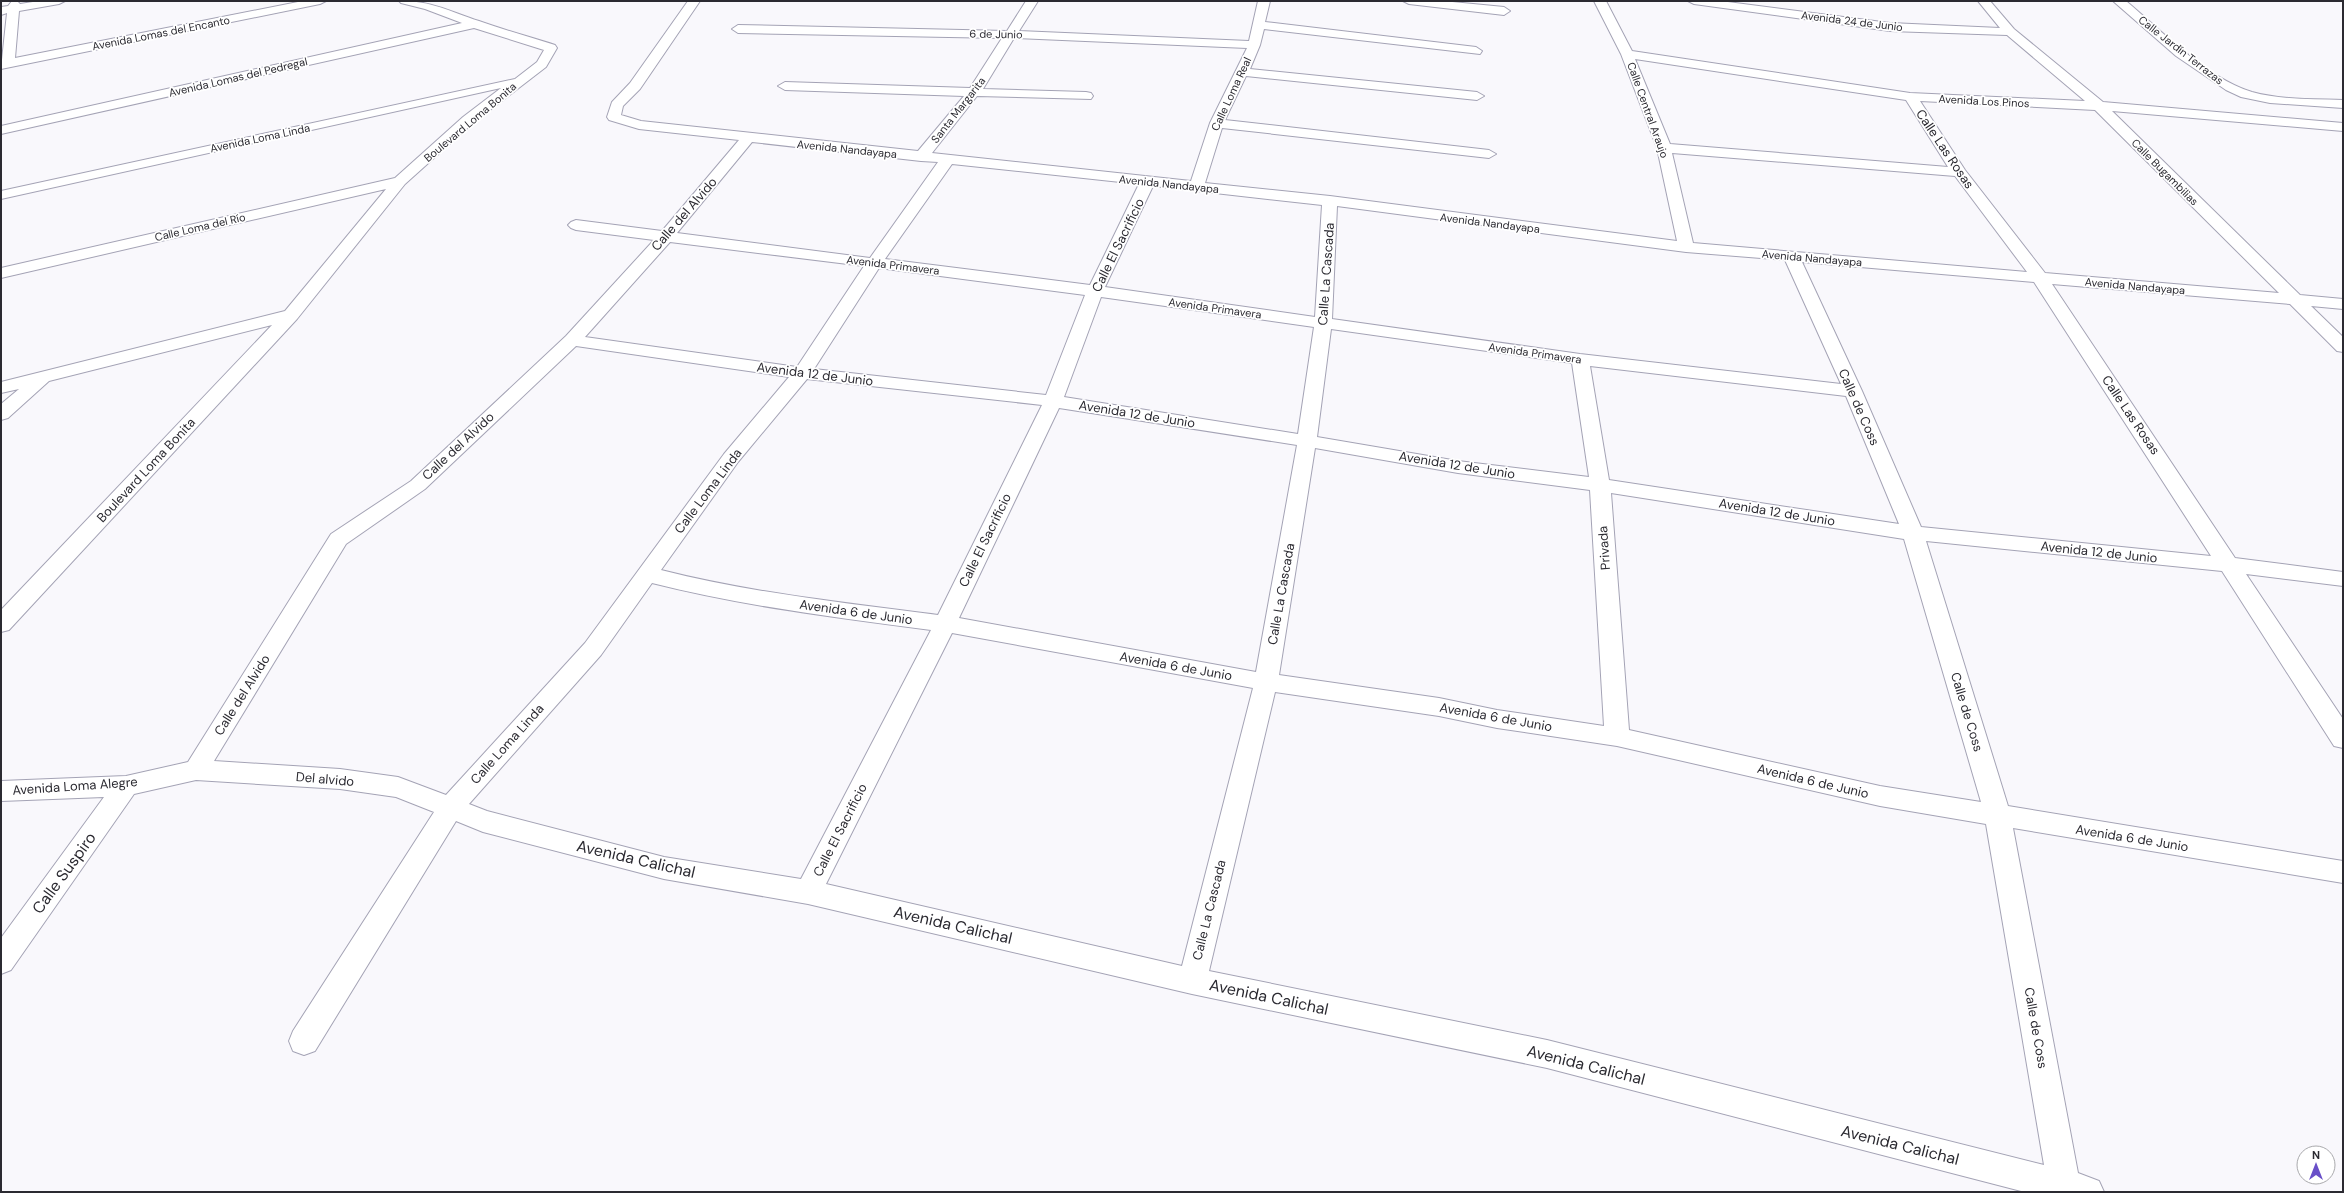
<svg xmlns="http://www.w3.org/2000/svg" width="2344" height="1193" viewBox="0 0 2344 1193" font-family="'DM Sans',sans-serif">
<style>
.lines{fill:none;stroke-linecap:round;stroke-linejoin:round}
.street-casing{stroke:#a4a3b5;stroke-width:2}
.street{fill:#fff;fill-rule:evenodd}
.labels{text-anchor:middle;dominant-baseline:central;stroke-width:3.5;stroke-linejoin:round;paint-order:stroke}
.far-street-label{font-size:11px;fill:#2b2a31;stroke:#fff}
.street-label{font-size:13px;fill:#2b2a31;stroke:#fff}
.near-street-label{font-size:16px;fill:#2b2a31;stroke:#fff}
</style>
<rect width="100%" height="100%" fill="#f9f8fc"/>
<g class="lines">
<g class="street-casing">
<path id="street" d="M12 1 18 2 20 4 39 1H65L59 4 19 11 15 58 303 1H326L320 4 1 69 7 13 1 15V7L8 6Z
M399 1C433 1 448 11 479 21 504 30 530 37 555 45L557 48 546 67 473 123 405 184 297 319 9 630 1 632V610L272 325 49 381 8 418 1 420V404L19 389 1 393V382L285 311 386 189 1 278V268L395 178 463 117 501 88 1 199V191L515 79 537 62 544 50 474 28 1 134V126L462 23 425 9 401 3Z
M688 1H700L640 89 623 106 621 115 641 121 918 151 964 96 785 90 778 86 785 82 970 88 1002 38 738 33 732 29 738 25 1007 31 1026 1H1038L1019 31 1249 41 1258 1H1270L1265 22 1476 47 1482 51 1480 54 1264 29 1260 45 1250 69 1477 92 1484 96 1477 100 1246 76 1225 120 1489 150 1496 154 1489 158 1222 128 1205 183 1330 196 1677 241 1657 148 1621 54 1594 1H1606L1632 51 1910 93 2085 101 2007 35 1890 31 1694 4 1688 1H1720L1890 23 2000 28 1978 1H1990L2014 29 2103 102 2343 123V131L2112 111 2300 295 2343 299V309L2311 306 2343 337V352L2337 351 2290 304 2052 284 2235 558 2343 572V586L2246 574 2343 719V748L2334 746 2222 571 1926 541 2008 806 2343 861V883L2013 828 2078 1173 2099 1181 2104 1192H2025L1547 1068 1192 994 808 904 664 879 483 832 456 821 315 1051 304 1055 293 1051 289 1041 293 1031 434 812 396 797 340 789 196 780 134 794 11 970 1 974V938L104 797 1 801V781L126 776 188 762 331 534 411 481 566 336 654 240 576 230 571 228 568 225 571 222 576 220 662 231 739 140 639 129 609 120 607 117 612 102 630 83ZM1014 38 1247 48 1210 123 1191 181 932 153 977 96 1091 99 1093 96 1091 93 1086 92 983 89ZM1635 59 1906 100 1948 167 1670 144ZM1920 101 2095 110 2279 293 2045 273 1965 170ZM752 142 921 161 938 162 870 258 677 233ZM1672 153 1955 176 2027 272 1693 243ZM952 164 1139 184 1090 285 885 259ZM1153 186 1322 205 1315 317 1105 287ZM1337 206 1686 252 1785 260 1841 384 1580 354 1332 319ZM670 242 864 266 797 367 585 337ZM1802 262 2034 282 2211 556 1921 527 1862 391ZM879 268 1085 295 1046 395 814 369ZM1101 297 1314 327 1298 434 1064 397ZM1331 329 1572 363 1589 477 1458 461 1317 437ZM576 346 789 377 724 454 585 643 446 795 398 777 340 769 214 761 346 544 425 489ZM1590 366 1846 396 1899 524 1609 480ZM807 379 1042 405 938 615C845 603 752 593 661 570L738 462ZM1059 408 1297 445 1256 672 959 618ZM1315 448 1458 473 1590 490 1604 726 1497 710 1439 698 1279 675ZM1611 493 1904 539 1981 802 1880 786 1629 730ZM652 583C744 606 837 618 931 630L801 879 664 857 487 811 469 804 601 655ZM952 633 1253 688 1182 966 826 884ZM1275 692 1439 716 1497 728 1617 746 1880 806 1986 824 2044 1165 1547 1040 1209 971Z
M1403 1H1442L1504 7 1510 11 1504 15 1409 4Z
M2113 1H2126C2162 31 2206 78 2252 92 2281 100 2313 99 2343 100V108L2270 103 2241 97 2226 90 2176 56Z"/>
</g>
<use href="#street" class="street"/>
</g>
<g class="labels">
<g class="far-street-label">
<text transform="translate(1852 21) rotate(7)">Avenida 24 de Junio</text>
<text transform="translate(161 33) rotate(-11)">Avenida Lomas del Encanto</text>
<text transform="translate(996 34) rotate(1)">6 de Junio</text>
<text transform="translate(2181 50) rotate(38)">Calle Jardín Terrazas</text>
<text transform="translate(238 77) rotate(-13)">Avenida Lomas del Pedregal</text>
<text transform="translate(1231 94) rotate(-65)">Calle Loma Real</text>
<text transform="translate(1984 101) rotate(3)">Avenida Los Pinos</text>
<text transform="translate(958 110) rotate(-52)">Santa Margarita</text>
<text transform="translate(1648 110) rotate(70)">Calle Central Araujo</text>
<text transform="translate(470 122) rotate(-40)">Boulevard Loma Bonita</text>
<text transform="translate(260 138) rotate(-12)">Avenida Loma Linda</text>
<text transform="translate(847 149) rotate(6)">Avenida Nandayapa</text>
<text transform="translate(2165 172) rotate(45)">Calle Bugambilias</text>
<text transform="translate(1169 184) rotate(6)">Avenida Nandayapa</text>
<text transform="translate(1490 223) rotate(7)">Avenida Nandayapa</text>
<text transform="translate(200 227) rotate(-13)">Calle Loma del Río</text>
<text transform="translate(1812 258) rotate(5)">Avenida Nandayapa</text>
<text transform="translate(893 265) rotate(7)">Avenida Primavera</text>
<text transform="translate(2135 286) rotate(5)">Avenida Nandayapa</text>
<text transform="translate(1215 308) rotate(8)">Avenida Primavera</text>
<text transform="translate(1535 353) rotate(8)">Avenida Primavera</text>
</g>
<g class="street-label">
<text transform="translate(1945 149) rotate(56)">Calle Las Rosas</text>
<text transform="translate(684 214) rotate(-49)">Calle del Alvido</text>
<text transform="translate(1118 245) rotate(-64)">Calle El Sacrificio</text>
<text transform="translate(1326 274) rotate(-86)">Calle La Cascada</text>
<text transform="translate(815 374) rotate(7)">Avenida 12 de Junio</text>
<text transform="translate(1859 407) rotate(66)">Calle de Coss</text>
<text transform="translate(1137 414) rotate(9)">Avenida 12 de Junio</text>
<text transform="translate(2131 415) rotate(56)">Calle Las Rosas</text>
<text transform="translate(458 446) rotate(-43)">Calle del Alvido</text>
<text transform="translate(1457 465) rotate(9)">Avenida 12 de Junio</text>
<text transform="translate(146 470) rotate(-47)">Boulevard Loma Bonita</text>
<text transform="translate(708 491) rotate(-53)">Calle Loma Linda</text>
<text transform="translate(1777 512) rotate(9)">Avenida 12 de Junio</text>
<text transform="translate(985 540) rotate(-64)">Calle El Sacrificio</text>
<text transform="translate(1604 548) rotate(-94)">Privada</text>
<text transform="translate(2099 552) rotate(6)">Avenida 12 de Junio</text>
<text transform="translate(1281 594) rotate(-80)">Calle La Cascada</text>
<text transform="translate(856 612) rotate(8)">Avenida 6 de Junio</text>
<text transform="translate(1176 666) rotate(10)">Avenida 6 de Junio</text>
<text transform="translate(242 695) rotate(-58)">Calle del Alvido</text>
<text transform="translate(1967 712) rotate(73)">Calle de Coss</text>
<text transform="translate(1496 717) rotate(10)">Avenida 6 de Junio</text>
<text transform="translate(507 744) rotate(-48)">Calle Loma Linda</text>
<text transform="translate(325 779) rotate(5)">Del alvido</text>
<text transform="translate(1813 781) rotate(13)">Avenida 6 de Junio</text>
<text transform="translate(75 786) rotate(-4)">Avenida Loma Alegre</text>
<text transform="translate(840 830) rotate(-63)">Calle El Sacrificio</text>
<text transform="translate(2132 838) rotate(9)">Avenida 6 de Junio</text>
<text transform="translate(1209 910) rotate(-76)">Calle La Cascada</text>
<text transform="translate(2036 1028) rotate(80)">Calle de Coss</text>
</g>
<g class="near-street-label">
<text transform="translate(636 859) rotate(13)">Avenida Calichal</text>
<text transform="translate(64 873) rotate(-54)">Calle Suspiro</text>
<text transform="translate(953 925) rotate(13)">Avenida Calichal</text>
<text transform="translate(1269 997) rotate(12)">Avenida Calichal</text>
<text transform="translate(1586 1065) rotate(14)">Avenida Calichal</text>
<text transform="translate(1900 1145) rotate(14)">Avenida Calichal</text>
</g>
</g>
<rect width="2344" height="1193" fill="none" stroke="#2b2a31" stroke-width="4"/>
<g transform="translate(2316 1165)"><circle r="19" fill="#ffffff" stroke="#aaaaad"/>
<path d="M0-3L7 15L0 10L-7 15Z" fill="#694fc8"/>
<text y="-6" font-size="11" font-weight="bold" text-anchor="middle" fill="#2b2a31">N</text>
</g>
</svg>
